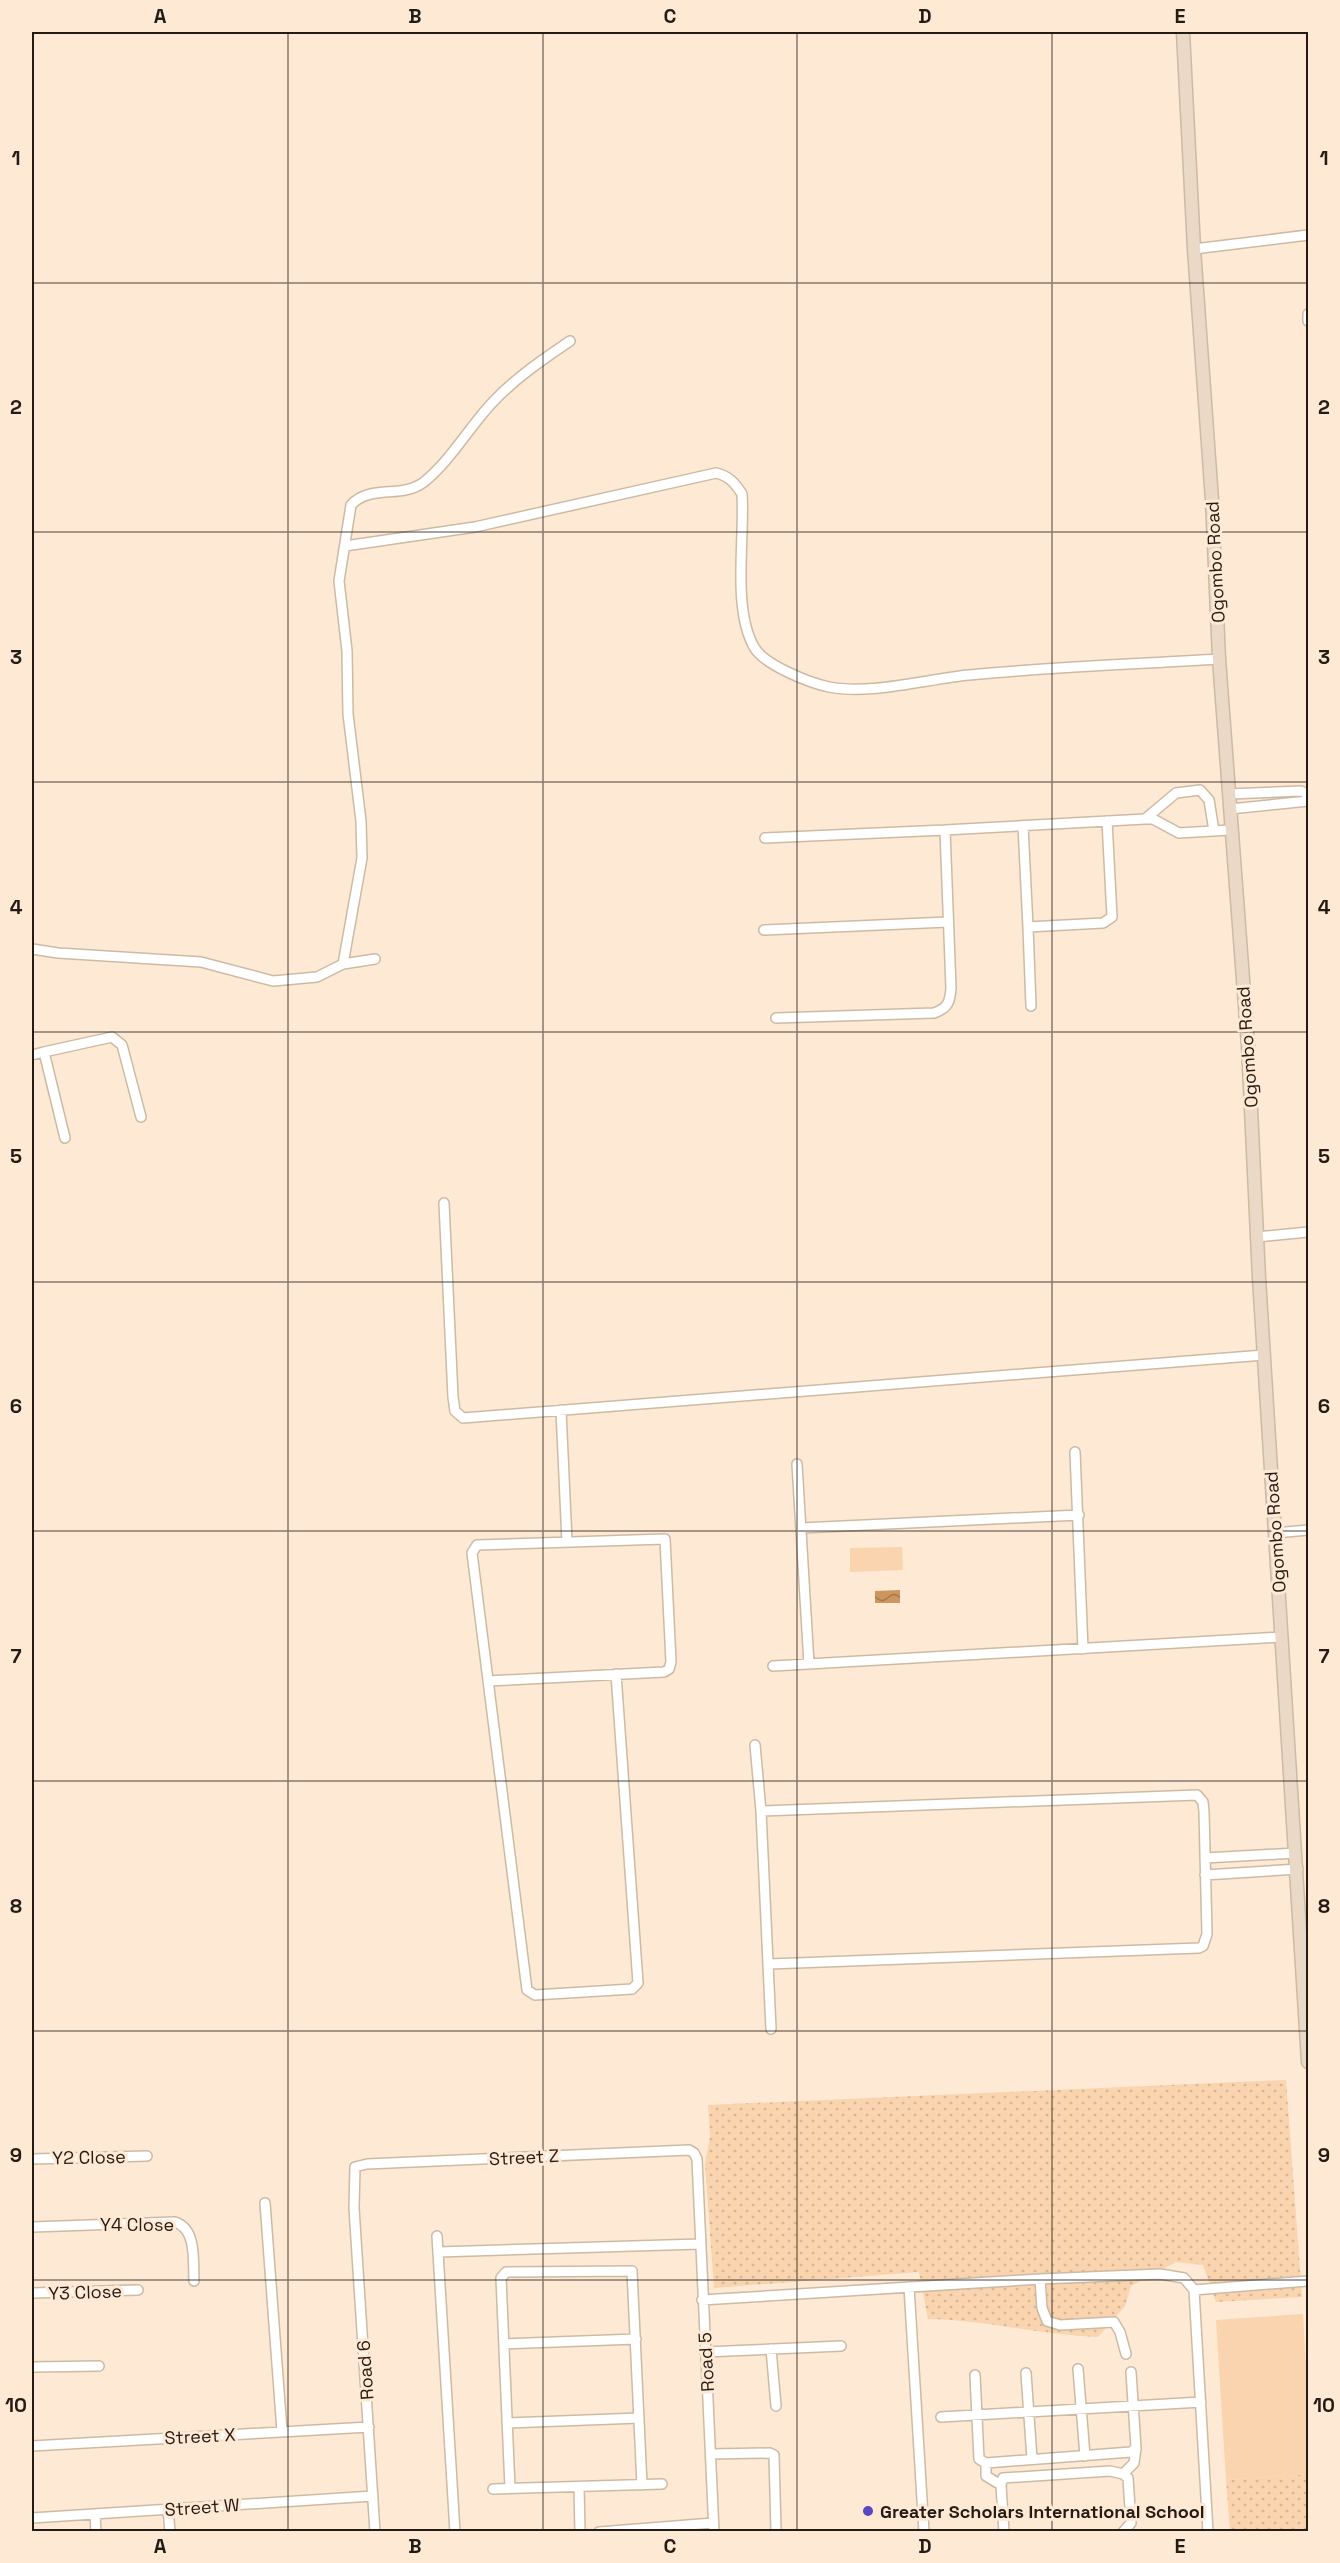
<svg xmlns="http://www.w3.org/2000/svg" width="1340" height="2563" viewBox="0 0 1340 2563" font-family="'Space Grotesk',sans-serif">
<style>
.grass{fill:url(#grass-dots)}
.pitch{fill:#f9d4ae}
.water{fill:url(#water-waves)}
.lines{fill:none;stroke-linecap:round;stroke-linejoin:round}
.minor-casing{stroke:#cdbaa5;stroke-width:12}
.secondary-casing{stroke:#cdbaa5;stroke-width:15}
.minor{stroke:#fff;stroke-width:9}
.secondary{stroke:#e9d9c6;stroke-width:12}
.grid{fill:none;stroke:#231b14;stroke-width:1.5;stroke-opacity:0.55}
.poi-dot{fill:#5947bf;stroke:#fee9d4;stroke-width:2}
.labels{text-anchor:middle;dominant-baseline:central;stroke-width:6;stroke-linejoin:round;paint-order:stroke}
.street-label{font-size:18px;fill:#231b14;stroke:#fee9d4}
.poi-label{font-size:18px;font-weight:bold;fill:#231b14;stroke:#fee9d4;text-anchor:start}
.neatline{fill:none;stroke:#231b14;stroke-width:2}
.grid-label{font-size:20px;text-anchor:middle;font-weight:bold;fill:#231b14}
</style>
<defs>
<pattern id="grass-dots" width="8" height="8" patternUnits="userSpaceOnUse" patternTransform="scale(1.5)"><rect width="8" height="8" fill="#f9d4ae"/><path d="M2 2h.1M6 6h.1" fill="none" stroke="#d5b595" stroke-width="1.8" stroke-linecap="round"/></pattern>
<pattern id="water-waves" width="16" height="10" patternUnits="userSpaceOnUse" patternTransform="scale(1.5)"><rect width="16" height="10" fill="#cb975e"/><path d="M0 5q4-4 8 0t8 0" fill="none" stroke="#a47a4c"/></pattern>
</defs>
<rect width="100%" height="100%" fill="#fee9d4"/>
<path class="grass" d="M1286 2080 1302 2297 1216 2302 1203 2265 1176 2262 1131 2286 1125 2306 1098 2337C1041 2335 985 2320 928 2319L919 2272 714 2288 705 2164 710 2136 708 2105Z
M1308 2474V2531H1230L1226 2480Z"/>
<path class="pitch" d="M902 1547 903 1570 850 1572V1548Z
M1303 2314 1308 2402V2474L1226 2480 1216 2320Z"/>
<path class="water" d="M900 1590V1603H875V1591Z"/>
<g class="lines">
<g class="minor-casing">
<path id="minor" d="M1194 249 1308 235
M1308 314V321
M345 546 475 527 716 473C729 476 735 483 742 494 745 539 732 608 754 647 764 665 810 683 829 687 871 695 927 679 969 675 1052 667 1136 664 1219 659
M1229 794 1301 791 1308 794
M1230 809 1308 801
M1145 819 1176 793 1200 790 1209 800 1214 831
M1023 826 1028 927 1103 923 1112 917 1107 821
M765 838 945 830
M1028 927 1031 1006
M764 930 948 922
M32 949 58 953 201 962 273 981 317 977 343 964 375 959
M343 964 362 858 361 821 348 714 347 651 339 581 351 505C370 484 402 499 424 482 450 461 468 429 491 404 514 379 542 360 570 341
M776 1018 934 1013C948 1008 950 1002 951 988L945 830 1145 819H1153L1179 833 1230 830
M44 1052 112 1037 122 1045 141 1117
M32 1055 44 1052 65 1138
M444 1203 453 1397 455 1411 463 1418 1264 1355
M1257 1237 1308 1232
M561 1410 567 1542
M1075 1452 1083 1649
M797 1464 809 1664
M801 1528 1079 1515
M1275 1533 1308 1530
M773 1666 1282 1637
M488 1681 664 1672 669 1669 671 1662 665 1539 477 1545 472 1553 527 1990 535 1995 632 1989 638 1983 616 1674
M755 1745 761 1811 771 2029
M761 1811 1197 1795 1203 1802 1204 1812 1207 1934 1203 1946 1199 1948 769 1964
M1205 1858 1296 1853
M1205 1875 1298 1869
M32 2159 147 2156
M265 2203 282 2431
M32 2227 175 2222C197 2229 193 2261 194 2281
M437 2236 455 2532
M438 2252 700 2244
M1040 2279 1042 2308 1047 2321 1060 2325 1114 2322 1120 2332 1126 2354
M909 2287 924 2532
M1194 2290 1308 2281
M32 2293 138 2290
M702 2300 1040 2279 1160 2274 1184 2278 1194 2290 1208 2532
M504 2344 636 2339
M771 2349 776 2406
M705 2352 841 2346
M32 2367 99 2366
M1078 2369 1085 2456
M1026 2373 1032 2459
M975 2375 979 2459 986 2463 1131 2452 1136 2448 1131 2372
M941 2417 1201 2402
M507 2423 639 2418
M32 2446 369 2427
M711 2454 770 2453 774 2455 776 2532
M986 2463V2476L1001 2485
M1123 2474 1134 2463 1136 2448
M579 2487 580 2532
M510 2488 501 2278 506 2272 632 2271 642 2485
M493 2489 662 2484
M168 2509 170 2532
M95 2514 96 2532
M32 2518 373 2496
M375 2532 354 2208 355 2167 367 2164 689 2150 694 2153 697 2159 714 2532
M599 2532 713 2523
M1004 2532 1001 2485 1003 2478 1110 2471 1123 2474 1128 2478 1131 2523 1123 2532"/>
</g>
<g class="secondary-casing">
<path id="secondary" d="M1183 32 1194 249 1212 500 1219 659 1248 1046 1259 1278 1308 2062"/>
</g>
<use href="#minor" class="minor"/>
<use href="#secondary" class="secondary"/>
</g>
<path class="grid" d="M288 32V2532M543 32V2532M797 32V2532M1052 32V2532M32 283H1308M32 532H1308M32 782H1308M32 1032H1308M32 1282H1308M32 1531H1308M32 1781H1308M32 2031H1308M32 2280H1308"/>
<circle class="poi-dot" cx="868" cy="2511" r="6"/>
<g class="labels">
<g class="street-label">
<text transform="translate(1215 562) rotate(-93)">Ogombo Road</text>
<text transform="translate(1247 1047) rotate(-94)">Ogombo Road</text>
<text transform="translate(1275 1532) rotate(-94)">Ogombo Road</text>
<text transform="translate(89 2157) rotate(-1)">Y2 Close</text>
<text transform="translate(524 2157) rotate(-3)">Street Z</text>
<text x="137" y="2224">Y4 Close</text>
<text transform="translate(85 2292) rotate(-2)">Y3 Close</text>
<text transform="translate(706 2362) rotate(-93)">Road 5</text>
<text transform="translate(365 2370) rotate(-94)">Road 6</text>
<text transform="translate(200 2436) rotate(-3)">Street X</text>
<text transform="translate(202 2507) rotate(-4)">Street W</text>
</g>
<g class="poi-label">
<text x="880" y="2511">Greater Scholars International School</text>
</g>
</g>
<rect width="1340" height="2563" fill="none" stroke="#fee9d4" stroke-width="66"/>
<rect x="33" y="33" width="1274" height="2497" class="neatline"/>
<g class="grid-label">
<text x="160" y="23">A</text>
<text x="415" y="23">B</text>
<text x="670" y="23">C</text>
<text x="925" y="23">D</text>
<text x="1180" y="23">E</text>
<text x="16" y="165">1</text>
<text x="1324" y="165">1</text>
<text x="16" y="414">2</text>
<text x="1324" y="414">2</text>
<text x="16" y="664">3</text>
<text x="1324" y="664">3</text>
<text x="16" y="914">4</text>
<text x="1324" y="914">4</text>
<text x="16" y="1163">5</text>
<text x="1324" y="1163">5</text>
<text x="16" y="1413">6</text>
<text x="1324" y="1413">6</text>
<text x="16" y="1663">7</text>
<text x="1324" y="1663">7</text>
<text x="16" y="1913">8</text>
<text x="1324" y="1913">8</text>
<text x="16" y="2162">9</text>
<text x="1324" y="2162">9</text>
<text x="16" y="2412">10</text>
<text x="1324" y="2412">10</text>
<text x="160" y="2553">A</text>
<text x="415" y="2553">B</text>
<text x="670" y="2553">C</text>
<text x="925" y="2553">D</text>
<text x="1180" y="2553">E</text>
</g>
</svg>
